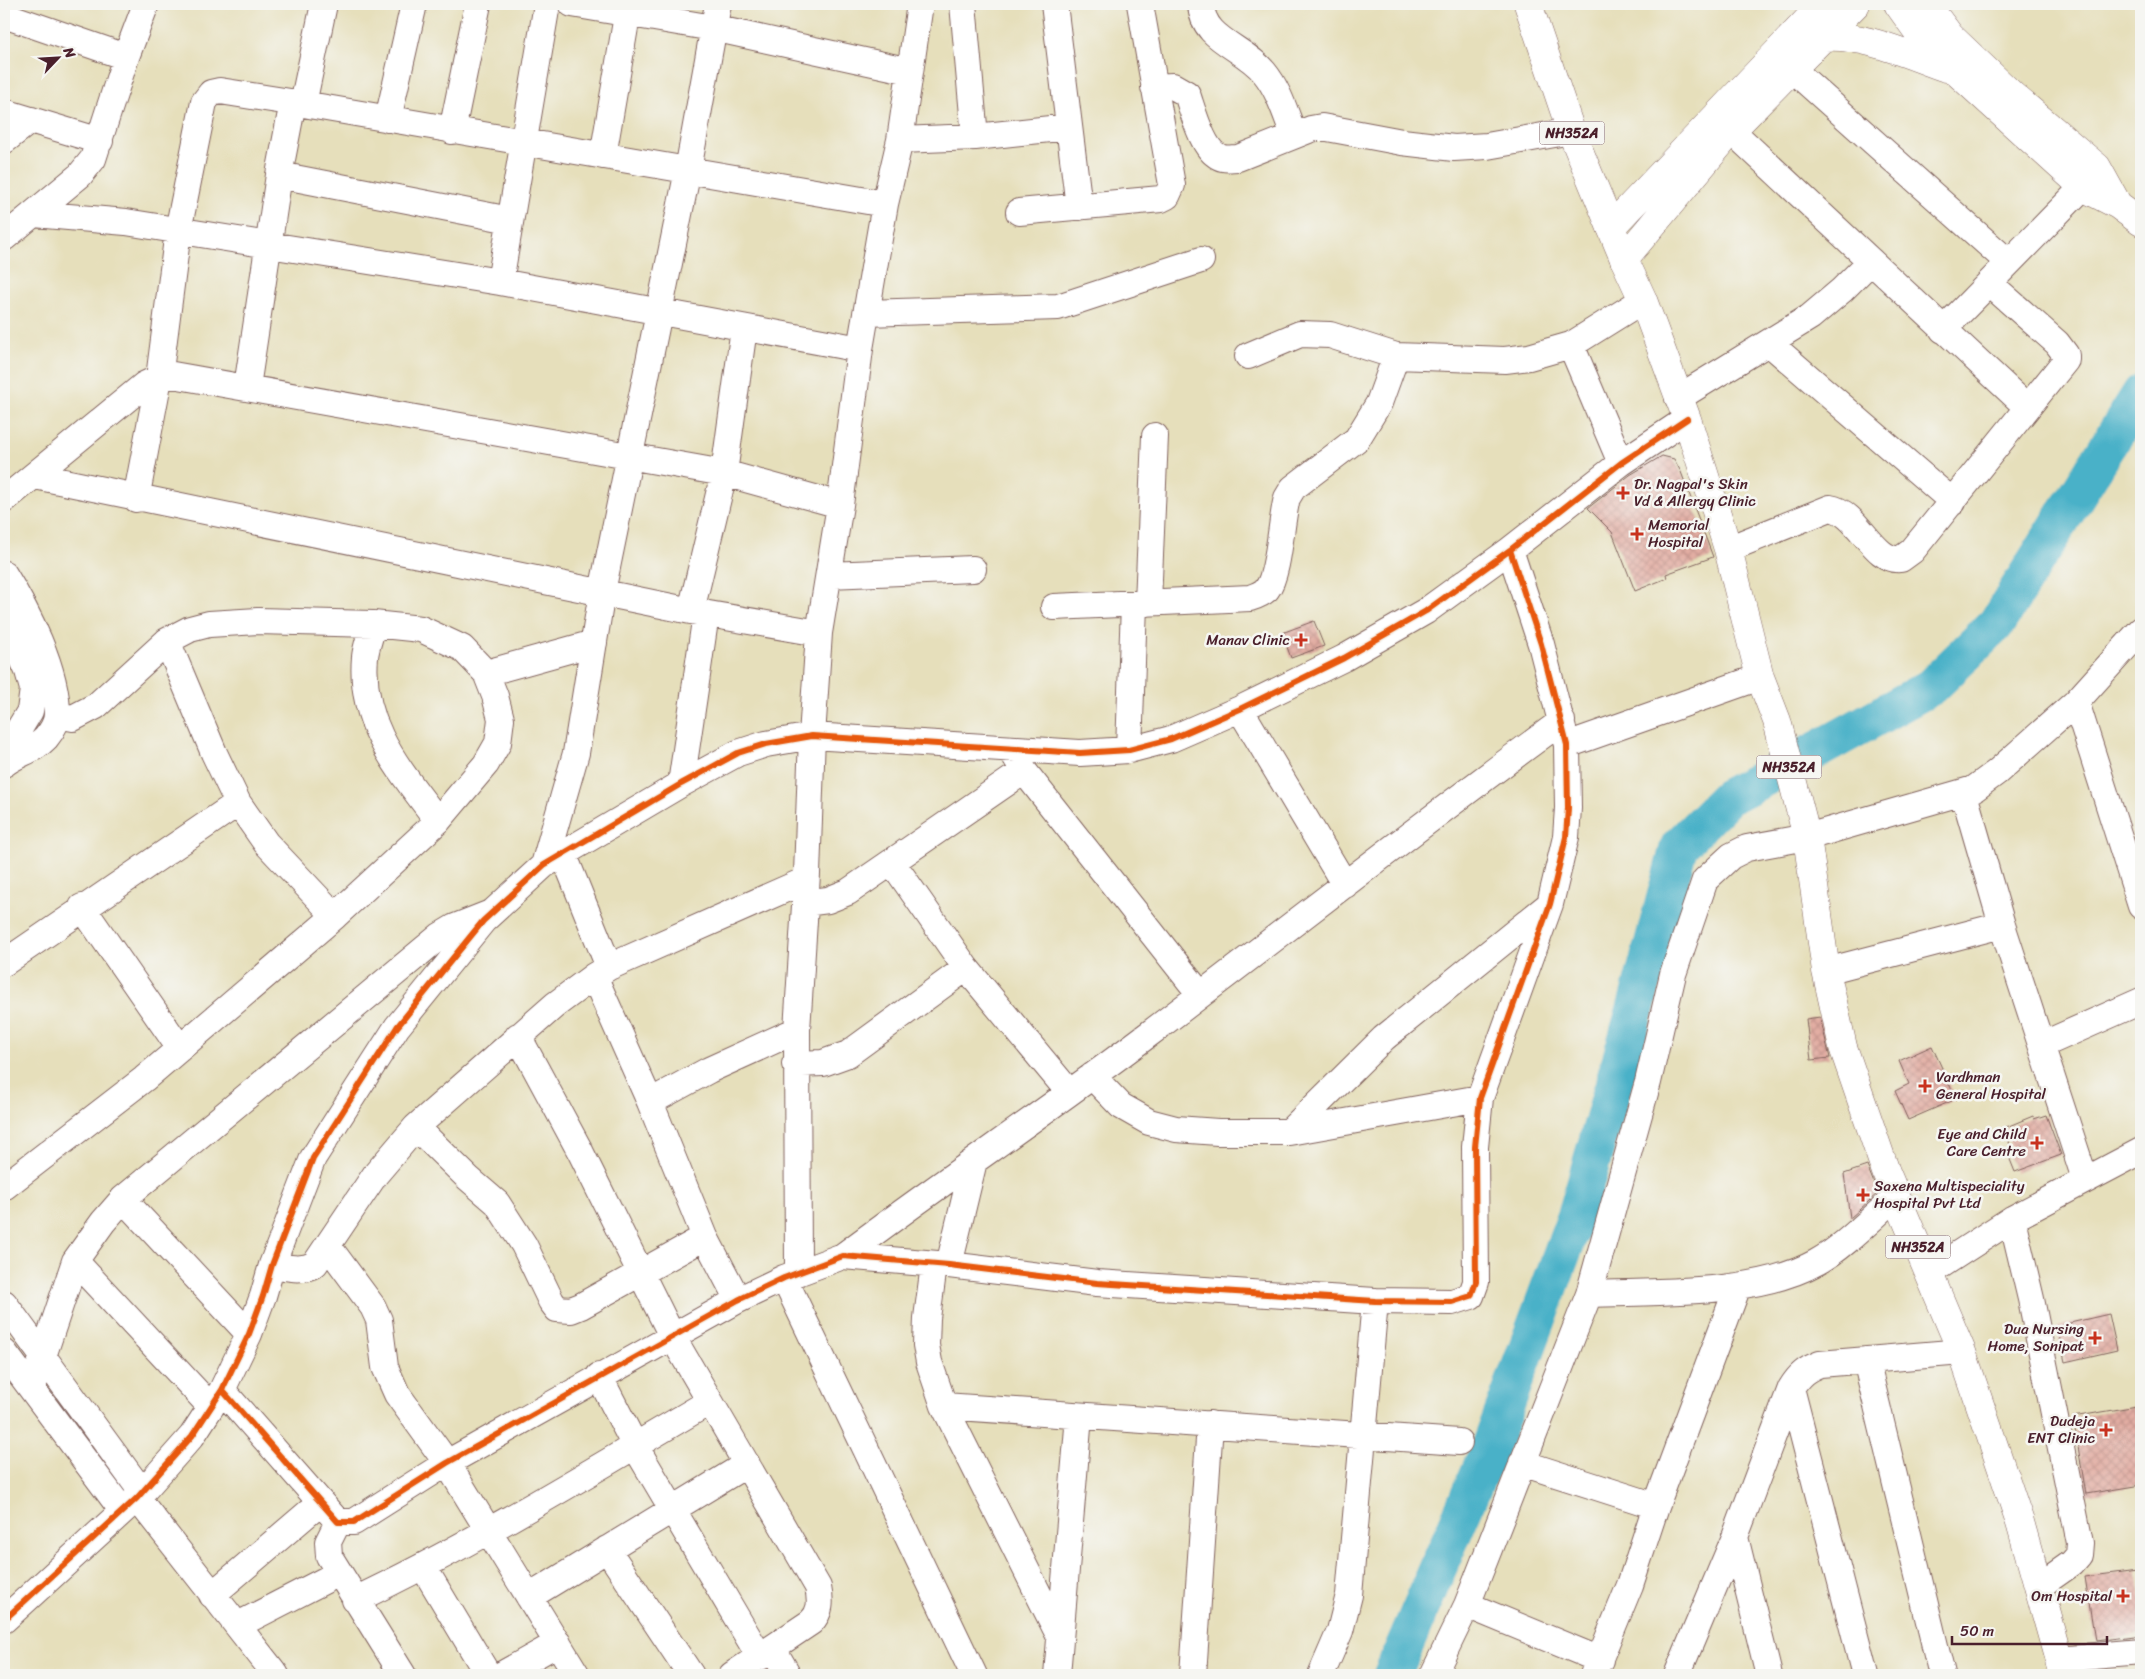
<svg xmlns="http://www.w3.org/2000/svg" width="2145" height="1679" viewBox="0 0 2145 1679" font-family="Sriracha,sans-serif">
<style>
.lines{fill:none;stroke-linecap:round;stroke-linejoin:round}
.river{stroke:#49b1c8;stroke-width:38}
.building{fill:url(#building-cross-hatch)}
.minor-casing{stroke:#81625d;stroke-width:28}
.major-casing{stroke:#81625d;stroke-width:29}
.highway-casing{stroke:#81625d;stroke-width:29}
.minor{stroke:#fff;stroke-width:26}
.major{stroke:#fff;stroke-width:28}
.highway{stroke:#fff;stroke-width:28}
.cycleway-casing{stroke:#f6f6f2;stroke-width:9}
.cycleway{stroke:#e8590c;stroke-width:6}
.poi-dot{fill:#c8321e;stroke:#f6f6f2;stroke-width:2}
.labels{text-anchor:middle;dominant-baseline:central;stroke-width:5;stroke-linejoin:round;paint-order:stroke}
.shield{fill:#f6f6f2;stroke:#7e6067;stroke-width:1}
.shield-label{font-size:14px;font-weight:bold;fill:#4a1f2b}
.poi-label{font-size:15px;fill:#4a1f2b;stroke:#f6f6f2;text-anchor:end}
</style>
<defs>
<pattern id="building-cross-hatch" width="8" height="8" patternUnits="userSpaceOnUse" patternTransform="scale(1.25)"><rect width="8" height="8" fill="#e2ada3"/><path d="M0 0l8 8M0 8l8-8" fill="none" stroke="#c3948c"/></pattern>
</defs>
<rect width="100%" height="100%" fill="#f6f6f2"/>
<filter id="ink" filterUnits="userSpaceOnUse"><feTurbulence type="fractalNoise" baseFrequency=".02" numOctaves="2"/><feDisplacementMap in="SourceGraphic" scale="10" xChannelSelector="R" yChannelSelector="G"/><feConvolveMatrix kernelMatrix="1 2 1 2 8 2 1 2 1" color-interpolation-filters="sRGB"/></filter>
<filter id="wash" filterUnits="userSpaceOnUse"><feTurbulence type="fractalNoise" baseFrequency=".0096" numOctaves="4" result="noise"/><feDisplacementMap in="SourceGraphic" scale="20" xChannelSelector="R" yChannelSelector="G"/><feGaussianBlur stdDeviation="1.12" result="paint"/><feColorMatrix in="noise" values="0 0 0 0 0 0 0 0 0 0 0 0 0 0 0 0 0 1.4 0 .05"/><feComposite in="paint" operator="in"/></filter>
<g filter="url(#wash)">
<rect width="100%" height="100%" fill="#e6dfbb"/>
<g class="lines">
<path class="river" d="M1392 1675 1491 1445 1576 1216 1639 996 1679 846 1728 797 1821 748 1931 687 1996 624 2141 393"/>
</g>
<g id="blocks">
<path class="building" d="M1662 456 1674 459 1681 472 1713 557 1666 574 1667 578 1635 591 1612 532 1588 508 1630 475Z
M1314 621 1324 646 1291 658 1282 633Z
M1820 1017 1830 1058 1811 1060 1806 1019Z
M1932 1046 1956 1099 1908 1120 1895 1091 1909 1084 1899 1061Z
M2046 1115 2061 1155 2015 1172 2007 1152 2012 1150 2004 1128 2033 1116 2034 1119Z
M1867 1166 1878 1193 1850 1218 1844 1174Z
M2109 1314 2117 1350 2065 1362 2057 1326Z
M2137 1406 2141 1431V1485L2086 1494 2073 1417Z
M2137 1570 2141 1597V1635L2095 1641 2085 1577Z"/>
</g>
</g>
<g filter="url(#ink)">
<use href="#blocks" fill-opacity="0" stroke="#81625d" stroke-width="1"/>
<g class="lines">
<g class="minor-casing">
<path id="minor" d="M572 4 713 28 910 71
M963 4 975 137
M1054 4 1079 207
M1201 4C1202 40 1243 46 1264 72 1279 90 1286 115 1294 135
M4 15 126 57
M1792 69 2008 262
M1154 87 1173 86 1187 94C1193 111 1202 148 1218 156 1224 160 1231 158 1238 158L1311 129 1322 127 1402 142 1454 148 1487 146 1571 131
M303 104 324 4
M4 112 100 141
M1718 118 2027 407
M388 119 414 4
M452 131 478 4
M900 140 975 137 1069 127
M4 141 31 120
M603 156 629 4
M279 175 510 220
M1019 212 1161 199 1167 196 1172 185 1140 4
M34 214 126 222 500 282 860 349
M4 238 80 175 93 159 126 57 146 4
M500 282 547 4
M866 313 1058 307 1201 260
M1943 330 2083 187 2095 169
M1769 343 1953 502
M1571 345 1621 463
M1248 356 1300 334 1330 335 1396 356 1505 360 1529 357 1571 345 1643 300
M247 387 279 175 293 102
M1678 398 1810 317 1842 290 1871 261
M35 476 691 611 819 633
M136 499 159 378 178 231 204 102 211 93 220 91 303 104 885 204
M4 500 144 385 159 378 173 375 724 473 840 505
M1728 549 1830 508C1859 512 1873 563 1901 559L1912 551 2066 360V355L2057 343 1989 283
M4 574C27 611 57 669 57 714 57 722 51 732 46 738 34 751 18 753 4 764
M829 575 973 569
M1148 603 1155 436
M1054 607 1250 598C1256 596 1262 594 1267 589 1279 574 1281 520 1287 498L1293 488 1357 439 1379 403 1396 356
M691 611 724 473 744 328
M4 617 28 671 33 689 30 711 13 739 9 760
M373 624C371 635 366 646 365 657 359 725 400 770 438 821
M167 641 214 753 238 803 266 843 335 916
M486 673 594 643
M2076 702 2141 906
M1240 709 1345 885
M1567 745 1760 677
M1011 749 1024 771 1200 994
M1129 750 1134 604
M681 784 706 614
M1964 794 2002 925 2085 1179
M563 853 609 967
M892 862 966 968 1069 1092
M544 865 576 753 602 592 688 170 718 4
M805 903 828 900 848 892 1024 771
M82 907 179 1047
M4 963 238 803
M1826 971 2002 925
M594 976 650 1102 705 1237 738 1300
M518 1036 580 1151 672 1336 818 1587C821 1602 821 1612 811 1622L732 1675
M2042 1045 2141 1001
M795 1064 823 1063 848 1054 966 968
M1092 1076 1121 1106 1149 1122 1176 1129 1218 1132H1289L1480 1098
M650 1102 709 1070 797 1030
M416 1127 468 1178 497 1203 524 1245 551 1301 557 1309 571 1310 581 1306 705 1237
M1289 1132 1384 1038 1550 904
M4 1187 144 1079 335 916 438 821 486 764 498 743 501 719 495 696 486 673 462 648 421 629 373 624 258 621 209 624 190 629 167 641 96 706 73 718 57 715
M123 1199 249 1334
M2012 1219 2031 1299 2080 1543 2079 1555 2072 1563 2038 1587
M328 1246 373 1307 379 1320 385 1367 397 1394 447 1463 577 1675
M843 1256C944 1180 1049 1110 1149 1034 1287 930 1422 823 1562 721
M75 1261 211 1407
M272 1265C286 1267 302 1272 315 1264L375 1175 416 1127 555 1005 594 976 609 967 806 880
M934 1265 927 1318 926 1345 929 1362 944 1406 1060 1637
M949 1265 974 1161
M798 1272 797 1030 807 874 812 736 819 633 840 505 860 349 885 204 900 140 920 4
M1929 1273 2012 1219 2141 1151
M784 1278 974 1675
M1589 1294C1658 1291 1756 1296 1817 1262 1842 1249 1874 1216 1896 1197
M4 1303 142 1492
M4 1352 122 1510
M1866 1360 1942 1675
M599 1376 635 1446 760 1657
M1791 1388 1865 1675
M32 1389 75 1261 103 1222 123 1199 440 936 455 927 488 914
M222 1390 338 1522H354L447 1463 738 1300 784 1278 843 1256 949 1265 1097 1283 1375 1301 1452 1302 1471 1296 1476 1282 1475 1147 1480 1098 1550 904 1566 837 1568 808 1567 745 1541 644 1510 550
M944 1406 1459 1442
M1522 1463 1656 1506
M137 1498 276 1675
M338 1522 328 1542 329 1556 403 1675
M1735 1537 1769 1675
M607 1549 691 1675
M424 1568 488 1675
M212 1595 320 1503
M529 1597 747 1464
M355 1600C477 1542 592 1471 709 1402
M1467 1605 1600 1660
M4 1620 137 1498 192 1436 222 1390 249 1334 263 1296 272 1265 313 1158 397 1027 483 921 544 865 681 784 738 753 766 744 812 736 1080 753 1129 750 1171 739 1240 709 1344 658 1426 611 1510 550 1621 463 1687 419
M238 1625 339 1573
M773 1649 788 1675
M2058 1659 2141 1652
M501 1675 558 1643
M1057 1675 1079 1416
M1193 1675 1210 1424
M1321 1675 1340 1631 1349 1595 1375 1301
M1433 1675 1467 1605 1589 1294 1648 1082 1673 974 1705 880 1731 856 1747 848 1807 837 1974 789 1997 772 2076 702 2141 630
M1593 1675 1630 1585 1656 1506 1738 1286
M1677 1675 1735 1537 1791 1388C1799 1375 1806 1369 1820 1364L1962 1352"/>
</g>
<g class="major-casing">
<path id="major" d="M1898 4 1928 46 2083 187 2118 205 2141 222
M1926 4 1950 36 2012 95 2097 167 2118 205
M1824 37C1865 34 1908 55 1946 68
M1611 227 1823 4
M1624 259 1731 131 1856 4"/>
</g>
<g class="highway-casing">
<path id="highway" d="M1528 4 1571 131 1624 259 1643 300 1687 419 1728 549 1760 677 1777 721 1807 837 1826 971 1843 1047 1886 1172 1962 1352 2020 1522 2063 1675"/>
</g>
<use href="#minor" class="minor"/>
<use href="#major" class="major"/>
<use href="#highway" class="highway"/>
<g class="cycleway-casing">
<path id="cycleway" d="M222 1390 338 1522H354L447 1463 738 1300 784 1278 843 1256 949 1265 1097 1283 1375 1301 1452 1302 1471 1296 1476 1282 1475 1147 1480 1098 1550 904 1566 837 1568 808 1567 745 1541 644 1510 550
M4 1620 137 1498 192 1436 222 1390 249 1334 263 1296 272 1265 313 1158 397 1027 483 921 544 865 681 784 738 753 766 744 812 736 1080 753 1129 750 1171 739 1240 709 1344 658 1426 611 1510 550 1621 463 1687 419"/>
</g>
<use href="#cycleway" class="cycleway"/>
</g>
</g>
<g class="poi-dot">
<path d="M1620.5 485.5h5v5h5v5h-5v5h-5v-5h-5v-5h5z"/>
<path d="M1634.5 526.5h5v5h5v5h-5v5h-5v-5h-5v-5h5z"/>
<path d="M1298.5 632.5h5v5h5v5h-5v5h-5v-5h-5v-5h5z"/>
<path d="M1922.5 1078.5h5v5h5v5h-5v5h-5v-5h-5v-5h5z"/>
<path d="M2034.5 1135.5h5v5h5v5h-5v5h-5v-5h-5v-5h5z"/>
<path d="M1860.5 1187.5h5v5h5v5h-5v5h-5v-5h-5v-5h5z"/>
<path d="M2092.5 1330.5h5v5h5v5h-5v5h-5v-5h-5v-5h5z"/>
<path d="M2103.5 1422.5h5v5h5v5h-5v5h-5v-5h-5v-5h5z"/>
<path d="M2120.5 1588.5h5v5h5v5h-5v5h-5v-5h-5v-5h5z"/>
</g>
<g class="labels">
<g class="shield">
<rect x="1539.5" y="121.5" width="65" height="23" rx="4"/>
<rect x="1756.5" y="755.5" width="65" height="23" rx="4"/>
<rect x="1885.5" y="1235.5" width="65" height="23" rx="4"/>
</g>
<g class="shield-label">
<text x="1572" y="133">NH352A</text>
<text x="1789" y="767">NH352A</text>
<text x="1918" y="1247">NH352A</text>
</g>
<g class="poi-label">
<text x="1634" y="484" text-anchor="start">Dr. Nagpal's Skin<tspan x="1634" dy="17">Vd &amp; Allergy Clinic</tspan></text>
<text x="1648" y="525" text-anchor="start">Memorial<tspan x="1648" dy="17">Hospital</tspan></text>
<text x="1290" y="640">Manav Clinic</text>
<text x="1936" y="1077" text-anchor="start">Vardhman<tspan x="1936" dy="17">General Hospital</tspan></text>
<text x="2026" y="1134">Eye and Child<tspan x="2026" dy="17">Care Centre</tspan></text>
<text x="1874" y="1186" text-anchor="start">Saxena Multispeciality<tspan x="1874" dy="17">Hospital Pvt Ltd</tspan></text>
<text x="2084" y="1329">Dua Nursing<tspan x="2084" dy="17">Home, Sonipat</tspan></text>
<text x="2095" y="1421">Dudeja<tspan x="2095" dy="17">ENT Clinic</tspan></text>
<text x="2112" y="1596">Om Hospital</text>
</g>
</g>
<rect width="2145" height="1679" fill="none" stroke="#f6f6f2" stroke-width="20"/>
<g transform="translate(58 58) rotate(65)" stroke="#f6f6f2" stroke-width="4" paint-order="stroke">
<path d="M0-4L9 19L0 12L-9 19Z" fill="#4a1f2b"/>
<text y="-8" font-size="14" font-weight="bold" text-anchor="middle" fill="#4a1f2b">N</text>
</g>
<path d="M1952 1636v8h155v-8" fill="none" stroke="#4a1f2b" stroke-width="2.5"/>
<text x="1960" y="1636" font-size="15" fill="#4a1f2b" stroke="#f6f6f2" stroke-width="4" paint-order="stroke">50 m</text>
</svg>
